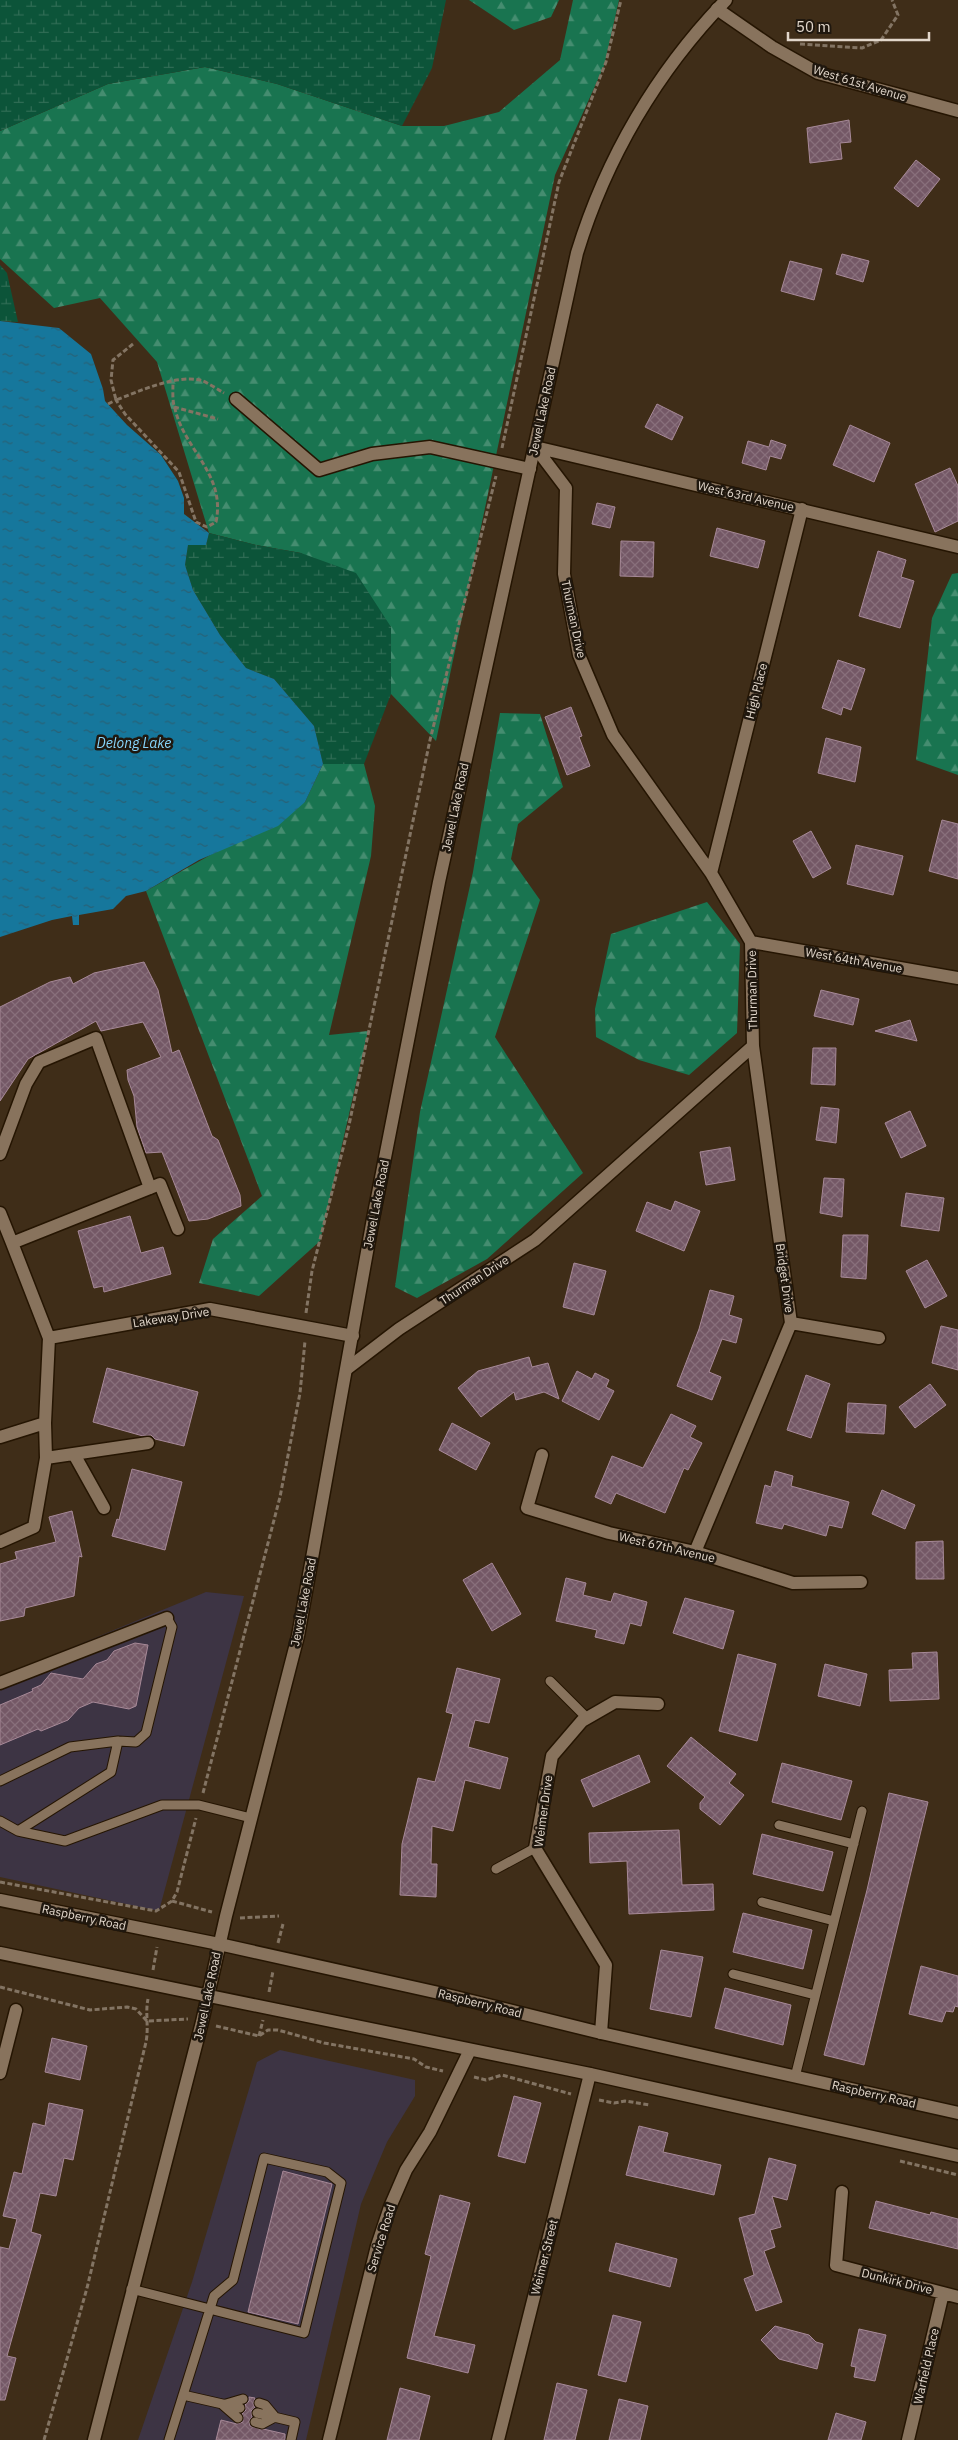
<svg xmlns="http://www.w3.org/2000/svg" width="958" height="2440" viewBox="0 0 958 2440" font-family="'IBM Plex Sans',sans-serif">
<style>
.commercial{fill:#3d3444}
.forest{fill:url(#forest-firs)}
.wetland{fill:url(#wetland-marsh)}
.water{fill:url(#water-ripples)}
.building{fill:url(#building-cross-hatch);stroke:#a78998}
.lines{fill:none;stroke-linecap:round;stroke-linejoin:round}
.lane-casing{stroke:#251502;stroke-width:11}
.street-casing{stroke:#251502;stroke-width:15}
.secondary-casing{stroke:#251502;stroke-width:15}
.path{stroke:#837463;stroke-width:3;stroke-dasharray:5 2.5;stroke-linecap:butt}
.lane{stroke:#88735d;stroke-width:9}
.street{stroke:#88735d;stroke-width:12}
.secondary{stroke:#88735d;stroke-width:12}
.labels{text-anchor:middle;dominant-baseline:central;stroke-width:5;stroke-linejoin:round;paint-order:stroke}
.street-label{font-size:12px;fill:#e2d7cb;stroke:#1f170e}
.water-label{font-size:14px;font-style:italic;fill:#87d5fc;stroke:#1f170e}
</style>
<defs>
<pattern id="forest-firs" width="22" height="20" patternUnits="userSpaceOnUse" patternTransform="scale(1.25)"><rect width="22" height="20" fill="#197450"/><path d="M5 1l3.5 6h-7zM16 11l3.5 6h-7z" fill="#458d70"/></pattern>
<pattern id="wetland-marsh" width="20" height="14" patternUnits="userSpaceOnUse" patternTransform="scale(1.25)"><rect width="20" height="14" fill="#0c5439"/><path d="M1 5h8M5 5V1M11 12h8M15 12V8" fill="none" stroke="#2f6c54"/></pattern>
<pattern id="water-ripples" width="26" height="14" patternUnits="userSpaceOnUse" patternTransform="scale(1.25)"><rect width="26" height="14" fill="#16779c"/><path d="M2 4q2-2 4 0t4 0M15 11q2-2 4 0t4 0" fill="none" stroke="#286176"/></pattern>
<pattern id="building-cross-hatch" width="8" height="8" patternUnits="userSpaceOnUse" patternTransform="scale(1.25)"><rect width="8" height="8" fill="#745866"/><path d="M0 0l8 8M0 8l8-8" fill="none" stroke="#886f7b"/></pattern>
</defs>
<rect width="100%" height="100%" fill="#3f2d18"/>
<path class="commercial" d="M206 1592 244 1596 159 1911 0 1877V1677Z
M280 2050 415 2080V2096L387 2142 361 2204 306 2440H138L192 2282 257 2062Z"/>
<path class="forest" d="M469 0H559L551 17 514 30Z
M573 0H619L604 66 555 175 436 741 391 694V627L301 553 256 545 209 533 157 362 100 298 54 308 0 259V131L108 84 205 67 277 84 402 126H444L499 112 560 60Z
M958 573V775L916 760 932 618 952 574Z
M500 713 540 714 563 787 518 824 511 859 540 900 495 1037 583 1173 487 1259 417 1298 395 1287 420 1112 473 872Z
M323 764H364L375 806 371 856 329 1035 368 1031 320 1241 259 1296 199 1283 213 1239 262 1196 146 891 305 802Z
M707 902 740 944 737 1033 689 1075 639 1060 596 1037 595 1009 611 934Z"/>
<path class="wetland" d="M0 0H446L432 68 402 126 277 84 205 67 108 84 0 131Z
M0 265 7 273 18 322 0 321Z
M209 533 256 545 301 553 356 573 391 627V694L364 764H323L314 726 274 679 246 668 220 635 193 590 185 565 188 545H206Z"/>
<path class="water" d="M0 321 59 328 91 354 103 389 105 401 127 425 161 455 178 481 184 498V514L209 533 206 545H188L185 565 193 590 220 635 246 668 274 679 314 726 323 764 305 802 278 826 199 860 146 891 126 896 113 909 79 915V925H73L72 916 52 920 0 937Z"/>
<path class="building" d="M849 120 851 142 840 143 842 159 810 163 807 128Z
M916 160 940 179 918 207 894 188Z
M842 254 869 261 863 282 836 274Z
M790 261 822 269 814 300 781 291Z
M657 404 683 417 672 440 645 427Z
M850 425 890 443 874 482 833 465Z
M771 440 786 445 781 459 770 456 766 470 742 463 748 441 769 447Z
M950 468 958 486V521L935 532 915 484Z
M597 503 615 507 610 528 592 524Z
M717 528 765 541 758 568 710 556Z
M621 541 654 542 653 577 620 576Z
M878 551 906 560 901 577 914 581 900 628 859 616Z
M838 660 865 669 851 710 843 707 841 715 822 708Z
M571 707 582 736 579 737 590 766 567 775 545 717Z
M826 738 861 747 855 782 818 773Z
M942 820 958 824V879L929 871Z
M811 831 831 868 813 878 793 841Z
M856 845 903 856 893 895 847 884Z
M144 962 158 990 172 1053 179 1050 212 1136 218 1140 240 1195 241 1206 208 1219 189 1221 162 1152 146 1153 137 1127 134 1096 128 1080 127 1070 161 1057 143 1022 101 1031 96 1021 28 1059 0 1101V1007L50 982 70 977 73 984 94 973Z
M821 990 859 999 853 1025 814 1016Z
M910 1020 917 1041 875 1031Z
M813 1048H836L835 1085 811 1084Z
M821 1107 839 1109 836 1143 816 1140Z
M910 1111 926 1146 901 1158 885 1123Z
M730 1147 735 1180 706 1185 700 1152Z
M824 1178 844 1179 842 1217 820 1213Z
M906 1193 944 1198 939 1231 901 1226Z
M675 1201 700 1211 684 1251 636 1231 647 1202 671 1211Z
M130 1216 141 1253 163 1247 171 1274 104 1292 103 1286 94 1288 78 1231Z
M843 1235H868L866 1279 841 1277Z
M927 1260 947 1296 925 1308 906 1271Z
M574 1263 606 1271 594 1315 563 1307Z
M710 1290 734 1296 729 1315 742 1319 736 1343 722 1339 709 1372 721 1377 712 1400 677 1386 699 1329Z
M941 1326 958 1330V1370L932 1363Z
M529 1357 532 1367 548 1363 559 1399 544 1392 516 1400 514 1392 481 1417 458 1388 478 1371Z
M107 1368 198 1392 184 1446 155 1439 151 1435 143 1436 93 1422Z
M577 1371 592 1379 595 1373 609 1380 606 1387 614 1391 599 1420 562 1401Z
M806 1375 830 1384 811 1438 787 1430Z
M930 1384 946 1405 915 1428 899 1407Z
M848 1403 886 1405 884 1434 846 1432Z
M671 1414 696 1426 690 1437 702 1443 688 1470 684 1468 665 1513 616 1493 611 1504 595 1497 612 1456 643 1468Z
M452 1423 490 1443 476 1470 439 1450Z
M132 1469 182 1482 165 1550 112 1536 117 1519 119 1520Z
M775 1471 793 1476 791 1486 849 1502 842 1528 829 1525 826 1536 784 1524 782 1529 756 1523 765 1485 771 1487Z
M882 1490 915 1505 905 1529 872 1514Z
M72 1511 82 1557 79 1556 74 1596 25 1608 24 1616 0 1621V1564L17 1559 15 1552 56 1542 49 1517Z
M943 1541 944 1579H916V1542Z
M492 1563 521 1614 492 1631 463 1580Z
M566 1578 586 1583 583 1595 611 1602 614 1593 647 1602 641 1626 630 1623 624 1644 595 1637 597 1630 556 1621Z
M685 1598 734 1611 723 1649 673 1633Z
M135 1643 148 1645 136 1706 129 1709 93 1702 79 1708 68 1720 41 1731 38 1729 0 1745V1705L33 1691 32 1689 41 1685 51 1673 83 1679 96 1664 107 1660 114 1651Z
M937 1652 939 1699 890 1701 889 1670 913 1669 912 1653Z
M738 1654 776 1664 757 1741 719 1731Z
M825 1664 867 1674 860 1706 818 1696Z
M457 1668 500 1679 489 1723 475 1720 468 1747 508 1758 500 1789 465 1780 453 1831 432 1826 431 1864H437L436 1897 400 1895 402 1844 418 1778 435 1782 453 1714 446 1712Z
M691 1737 736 1774 729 1783 744 1795 720 1825 700 1809V1803L705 1797 667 1766Z
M639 1755 650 1782 593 1807 581 1780Z
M782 1763 852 1781 841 1820 772 1802Z
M889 1793 928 1802 864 2065 824 2055 867 1890Z
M679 1830 682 1885 713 1884 714 1910 629 1914 627 1861 590 1863 589 1833Z
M762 1834 833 1852 823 1891 753 1874Z
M743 1913 812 1930 803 1969 733 1952Z
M661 1950 703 1957 691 2017 650 2009Z
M921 1966 958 1976V2007L955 2006 953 2012 946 2011 942 2022 909 2014Z
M725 1988 791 2005 783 2045 715 2028Z
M52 2038 87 2046 80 2080 45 2072Z
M514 2096 541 2103 525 2163 498 2156Z
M49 2103 83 2110 73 2160 64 2158 56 2196 40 2193 31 2232 41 2235 7 2356 16 2358 5 2400H0V2247L9 2249 17 2219 3 2216 14 2172 22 2174 33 2123 45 2126Z
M639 2126 668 2133 663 2152 721 2165 714 2195 626 2175Z
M769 2158 796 2165 787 2200 772 2196 781 2227 770 2230 775 2247 764 2251 782 2302 756 2311 744 2279 754 2275 739 2218 755 2214Z
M283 2171 332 2184 298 2324 248 2312Z
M440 2195 470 2203 434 2336 475 2345 468 2373 407 2358 431 2256 425 2254Z
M876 2201 930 2215 931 2212 958 2219V2249L869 2228Z
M616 2243 677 2259 670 2287 609 2271Z
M613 2315 641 2322 626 2382 598 2375Z
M775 2326 809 2335 816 2342 823 2344 817 2369 779 2359 761 2340Z
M859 2329 886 2335 875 2381 854 2377 856 2367 851 2366Z
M557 2383 587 2390 575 2440H544Z
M400 2388 430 2396 419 2440H387Z
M249 2397 255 2398 253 2404 255 2407 251 2411 252 2417 249 2421 250 2426 285 2434V2440H216L221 2420 237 2424 243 2422 242 2414 246 2410 245 2405 249 2401Z
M619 2399 648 2406 640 2440H609Z
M836 2413 866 2422 861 2440H828Z"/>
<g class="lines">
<g class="lane-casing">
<path id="lane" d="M550 1681 587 1718
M0 1781 70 1747 118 1741 136 1742 146 1733 172 1627 167 1618
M0 1821 18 1831 65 1841 162 1805H199L251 1818
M779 1825 854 1844
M18 1831 111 1772 118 1741
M496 1869 535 1848
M762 1902 834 1921
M733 1974 815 1995
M795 2077 862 1811
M131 2289C189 2304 247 2318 304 2333L341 2183 327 2172 264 2158 233 2280 214 2296 210 2309 169 2440
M183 2395 240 2408
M259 2403 265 2405 275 2417
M226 2404 243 2399
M223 2405 238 2418
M257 2413 295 2422 291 2440
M255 2422 262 2424 275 2417"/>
</g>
<g class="street-casing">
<path id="street" d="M717 9 772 47 818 73 958 111
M236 399 319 470 372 454 430 447 530 469
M535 447 566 488 564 574 579 655 613 735 711 873 751 942 753 1046 791 1323 695 1552
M535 447 958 547
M711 873 802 509
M751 942 958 978
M0 1154 26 1084 39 1062 96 1038 150 1188
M0 1213 12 1243 160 1184 178 1229
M791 1323 879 1338
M49 1338 210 1309 353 1336
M348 1368 399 1329 535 1240 753 1046
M0 1437 45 1423
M542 1455 527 1508 609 1533 695 1552 793 1583 861 1582
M75 1456 104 1508
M46 1458 148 1443
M0 1542 34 1527 46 1458 45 1423 49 1338 12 1243
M0 1683 167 1618
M601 2033 606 1965 535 1848 552 1756 582 1721 615 1702 658 1704
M0 2073 16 2010
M842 2192 836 2265 958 2297
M329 2440 377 2246 390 2207 406 2170 430 2132 470 2050
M498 2440 590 2074
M908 2440 943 2293"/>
</g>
<g class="secondary-casing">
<path id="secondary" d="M0 1900 219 1944 439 1993 601 2033 958 2113
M0 1953 590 2074 958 2156
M94 2440 202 2022 226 1916 298 1636 372 1224 439 882 577 253C606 158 657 71 726 0"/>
</g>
<path class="path" d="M800 44 862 48 881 40 898 15 892 0
M133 344 113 360 111 380 116 400C140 391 174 375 200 380 207 382 217 389 224 393
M108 404 116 400 125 414 179 472 196 522 207 527 216 522C226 474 185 451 175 409 172 401 173 390 173 382
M174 407 218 419
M502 448 559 182 606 62 621 0
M306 1313 312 1271 349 1125 430 740 496 476
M203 1793 280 1497 300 1393 305 1341
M0 1882 156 1911 172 1901 177 1892 196 1818
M172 1901 212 1912
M240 1918 279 1916
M278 1943 283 1924
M153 1970 157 1947
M0 1987 90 2010 127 2007 136 2009 147 2021 188 2019
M269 1992 273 1971
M216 2026 259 2036 268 2030H278L324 2043 414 2059 426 2067 443 2071
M259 2036 263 2020
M474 2077 486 2080 502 2075 571 2094
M599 2100 614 2103 625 2101 650 2105
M900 2161 958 2175
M44 2440 87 2288 146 2042C149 2027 145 2013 148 1999"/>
<use href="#lane" class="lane"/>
<use href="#street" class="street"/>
<use href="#secondary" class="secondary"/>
</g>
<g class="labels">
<g class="street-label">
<text transform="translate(860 83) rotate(17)">West 61st Avenue</text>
<text transform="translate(542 411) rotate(-78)">Jewel Lake Road</text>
<text transform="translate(746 496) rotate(13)">West 63rd Avenue</text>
<text transform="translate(574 619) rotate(78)">Thurman Drive</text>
<text transform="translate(756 691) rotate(-76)">High Place</text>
<text transform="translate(455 807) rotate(-78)">Jewel Lake Road</text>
<text transform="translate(854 960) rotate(10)">West 64th Avenue</text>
<text transform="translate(752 990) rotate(-91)">Thurman Drive</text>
<text transform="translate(376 1204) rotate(-79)">Jewel Lake Road</text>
<text transform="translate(785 1278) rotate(82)">Bridget Drive</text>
<text transform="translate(474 1280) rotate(-33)">Thurman Drive</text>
<text transform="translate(171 1317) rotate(-9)">Lakeway Drive</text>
<text transform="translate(667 1547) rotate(13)">West 67th Avenue</text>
<text transform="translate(303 1602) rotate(-79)">Jewel Lake Road</text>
<text transform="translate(543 1811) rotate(-82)">Weimer Drive</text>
<text transform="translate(84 1917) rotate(12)">Raspberry Road</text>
<text transform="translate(207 1996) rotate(-78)">Jewel Lake Road</text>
<text transform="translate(480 2003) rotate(14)">Raspberry Road</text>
<text transform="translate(874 2094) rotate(13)">Raspberry Road</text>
<text transform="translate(381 2238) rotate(-73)">Service Road</text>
<text transform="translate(544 2257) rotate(-76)">Weimer Street</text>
<text transform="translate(897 2281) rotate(14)">Dunkirk Drive</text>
<text transform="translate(926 2366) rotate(-77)">Warfield Place</text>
</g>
<g class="water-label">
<text x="134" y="743">Delong Lake</text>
</g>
</g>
<path d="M788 32v8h141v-8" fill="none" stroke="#e2d7cb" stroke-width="2.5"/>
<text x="796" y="32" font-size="15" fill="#e2d7cb" stroke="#1f170e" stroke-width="4" paint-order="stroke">50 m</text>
</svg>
